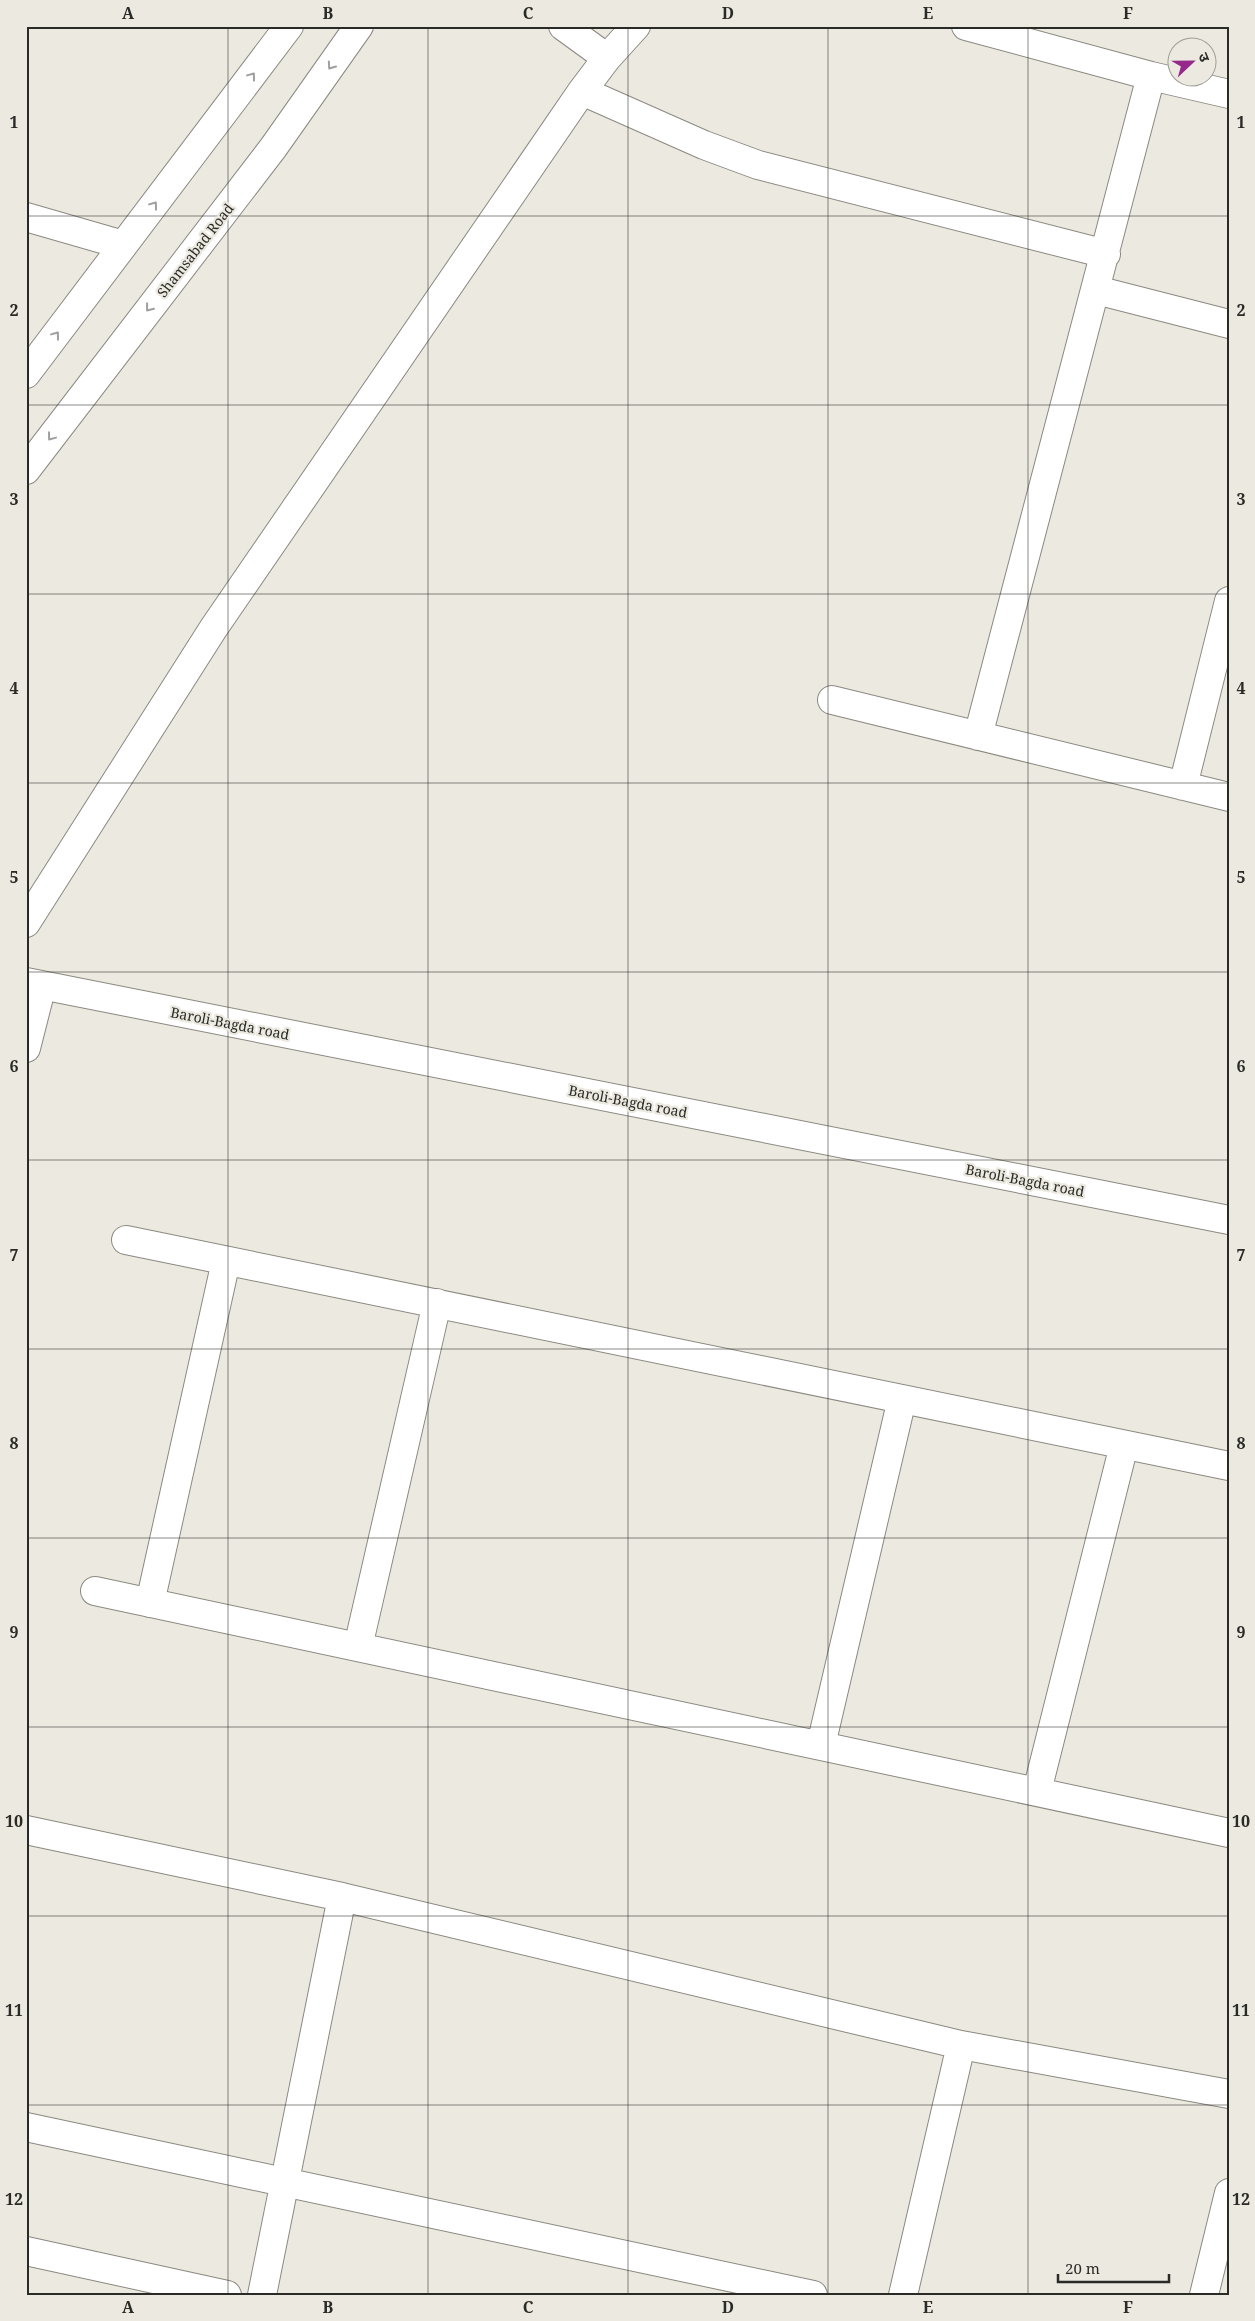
<svg xmlns="http://www.w3.org/2000/svg" width="1255" height="2321" viewBox="0 0 1255 2321" font-family="'Noto Serif','Noto Sans Devanagari',serif">
<style>
.lines{fill:none;stroke-linecap:round;stroke-linejoin:round}
.street-casing{stroke:#8b8980;stroke-width:30}
.secondary-casing{stroke:#8b8980;stroke-width:30}
.street{stroke:#fff;stroke-width:28}
.secondary{stroke:#fff;stroke-width:28}
.oneway{stroke:#9f9f9d}
.grid{fill:none;stroke:#2a2a26;stroke-width:1;stroke-opacity:0.55}
.labels{text-anchor:middle;dominant-baseline:central;stroke-width:4.5;stroke-linejoin:round;paint-order:stroke}
.street-label{font-size:14px;fill:#2a2a26;stroke:#ece9e0}
.neatline{fill:none;stroke:#2a2a26;stroke-width:2}
.grid-label{font-size:16px;text-anchor:middle;font-weight:bold;fill:#2a2a26}
</style>
<rect width="100%" height="100%" fill="#ece9e0"/>
<g class="lines">
<g class="street-casing">
<path id="street" d="M563 26 607 58
M966 26 1151 76 1229 94
M582 91 704 145 758 165 1106 254
M26 217 123 245
M1096 290 1229 324
M832 700 1229 797
M978 736 1151 76
M1183 786 1229 601
M26 923 213 629 582 91 607 58 636 26
M26 982 1229 1220
M26 1048 42 985
M126 1240 1229 1466
M95 1591 1229 1833
M150 1603 226 1261
M358 1647 437 1303
M821 1745 902 1399
M1037 1791 1124 1445
M26 1830 342 1897 961 2045 1229 2094
M26 2127 813 2295
M26 2251 227 2295
M262 2295 342 1897
M903 2295 961 2045
M1204 2295 1229 2193"/>
</g>
<g class="secondary-casing">
<path id="secondary" d="M26 374 289 26
M26 470 273 148 359 26"/>
</g>
<use href="#street" class="street"/>
<use href="#secondary" class="secondary"/>
</g>
<defs><path id="oneway-chevron" d="M-2-3.5L2.5 0L-2 3.5" fill="none" stroke-width="1.6" stroke-linecap="round" stroke-linejoin="round" transform="scale(1.25)"/></defs>
<g class="oneway">
<use href="#oneway-chevron" transform="translate(331 66) rotate(125)"/>
<use href="#oneway-chevron" transform="translate(252 76) rotate(-53)"/>
<use href="#oneway-chevron" transform="translate(154 205) rotate(-53)"/>
<use href="#oneway-chevron" transform="translate(149 308) rotate(128)"/>
<use href="#oneway-chevron" transform="translate(56 335) rotate(-53)"/>
<use href="#oneway-chevron" transform="translate(51 437) rotate(127)"/>
</g>
<path class="grid" d="M228 26V2295M428 26V2295M628 26V2295M828 26V2295M1028 26V2295M26 216H1229M26 405H1229M26 594H1229M26 783H1229M26 972H1229M26 1160H1229M26 1349H1229M26 1538H1229M26 1727H1229M26 1916H1229M26 2105H1229"/>
<g class="labels">
<g class="street-label">
<text transform="translate(195 250) rotate(-52)">Shamsabad Road</text>
<text transform="translate(230 1023) rotate(11)">Baroli-Bagda road</text>
<text transform="translate(628 1101) rotate(11)">Baroli-Bagda road</text>
<text transform="translate(1025 1180) rotate(11)">Baroli-Bagda road</text>
</g>
</g>
<rect width="1255" height="2321" fill="none" stroke="#ece9e0" stroke-width="55"/>
<g transform="translate(1192 62) rotate(68)"><circle r="24" fill="#ece9e0" stroke="#9e9d96"/>
<path d="M0-4L9 19L0 12L-9 19Z" fill="#95298b"/>
<text y="-8" font-size="14" font-weight="bold" text-anchor="middle" fill="#2a2a26">उ</text>
</g>
<path d="M1058 2274v8h111v-8" fill="none" stroke="#2a2a26" stroke-width="2.5"/>
<text x="1065" y="2274" font-size="15" fill="#2a2a26" stroke="#ece9e0" stroke-width="4" paint-order="stroke">20 m</text>
<rect x="28" y="28" width="1200" height="2266" class="neatline"/>
<g class="grid-label">
<text x="128" y="19">A</text>
<text x="328" y="19">B</text>
<text x="528" y="19">C</text>
<text x="728" y="19">D</text>
<text x="928" y="19">E</text>
<text x="1128" y="19">F</text>
<text x="14" y="128">1</text>
<text x="1241" y="128">1</text>
<text x="14" y="316">2</text>
<text x="1241" y="316">2</text>
<text x="14" y="505">3</text>
<text x="1241" y="505">3</text>
<text x="14" y="694">4</text>
<text x="1241" y="694">4</text>
<text x="14" y="883">5</text>
<text x="1241" y="883">5</text>
<text x="14" y="1072">6</text>
<text x="1241" y="1072">6</text>
<text x="14" y="1261">7</text>
<text x="1241" y="1261">7</text>
<text x="14" y="1449">8</text>
<text x="1241" y="1449">8</text>
<text x="14" y="1638">9</text>
<text x="1241" y="1638">9</text>
<text x="14" y="1827">10</text>
<text x="1241" y="1827">10</text>
<text x="14" y="2016">11</text>
<text x="1241" y="2016">11</text>
<text x="14" y="2205">12</text>
<text x="1241" y="2205">12</text>
<text x="128" y="2313">A</text>
<text x="328" y="2313">B</text>
<text x="528" y="2313">C</text>
<text x="728" y="2313">D</text>
<text x="928" y="2313">E</text>
<text x="1128" y="2313">F</text>
</g>
</svg>
